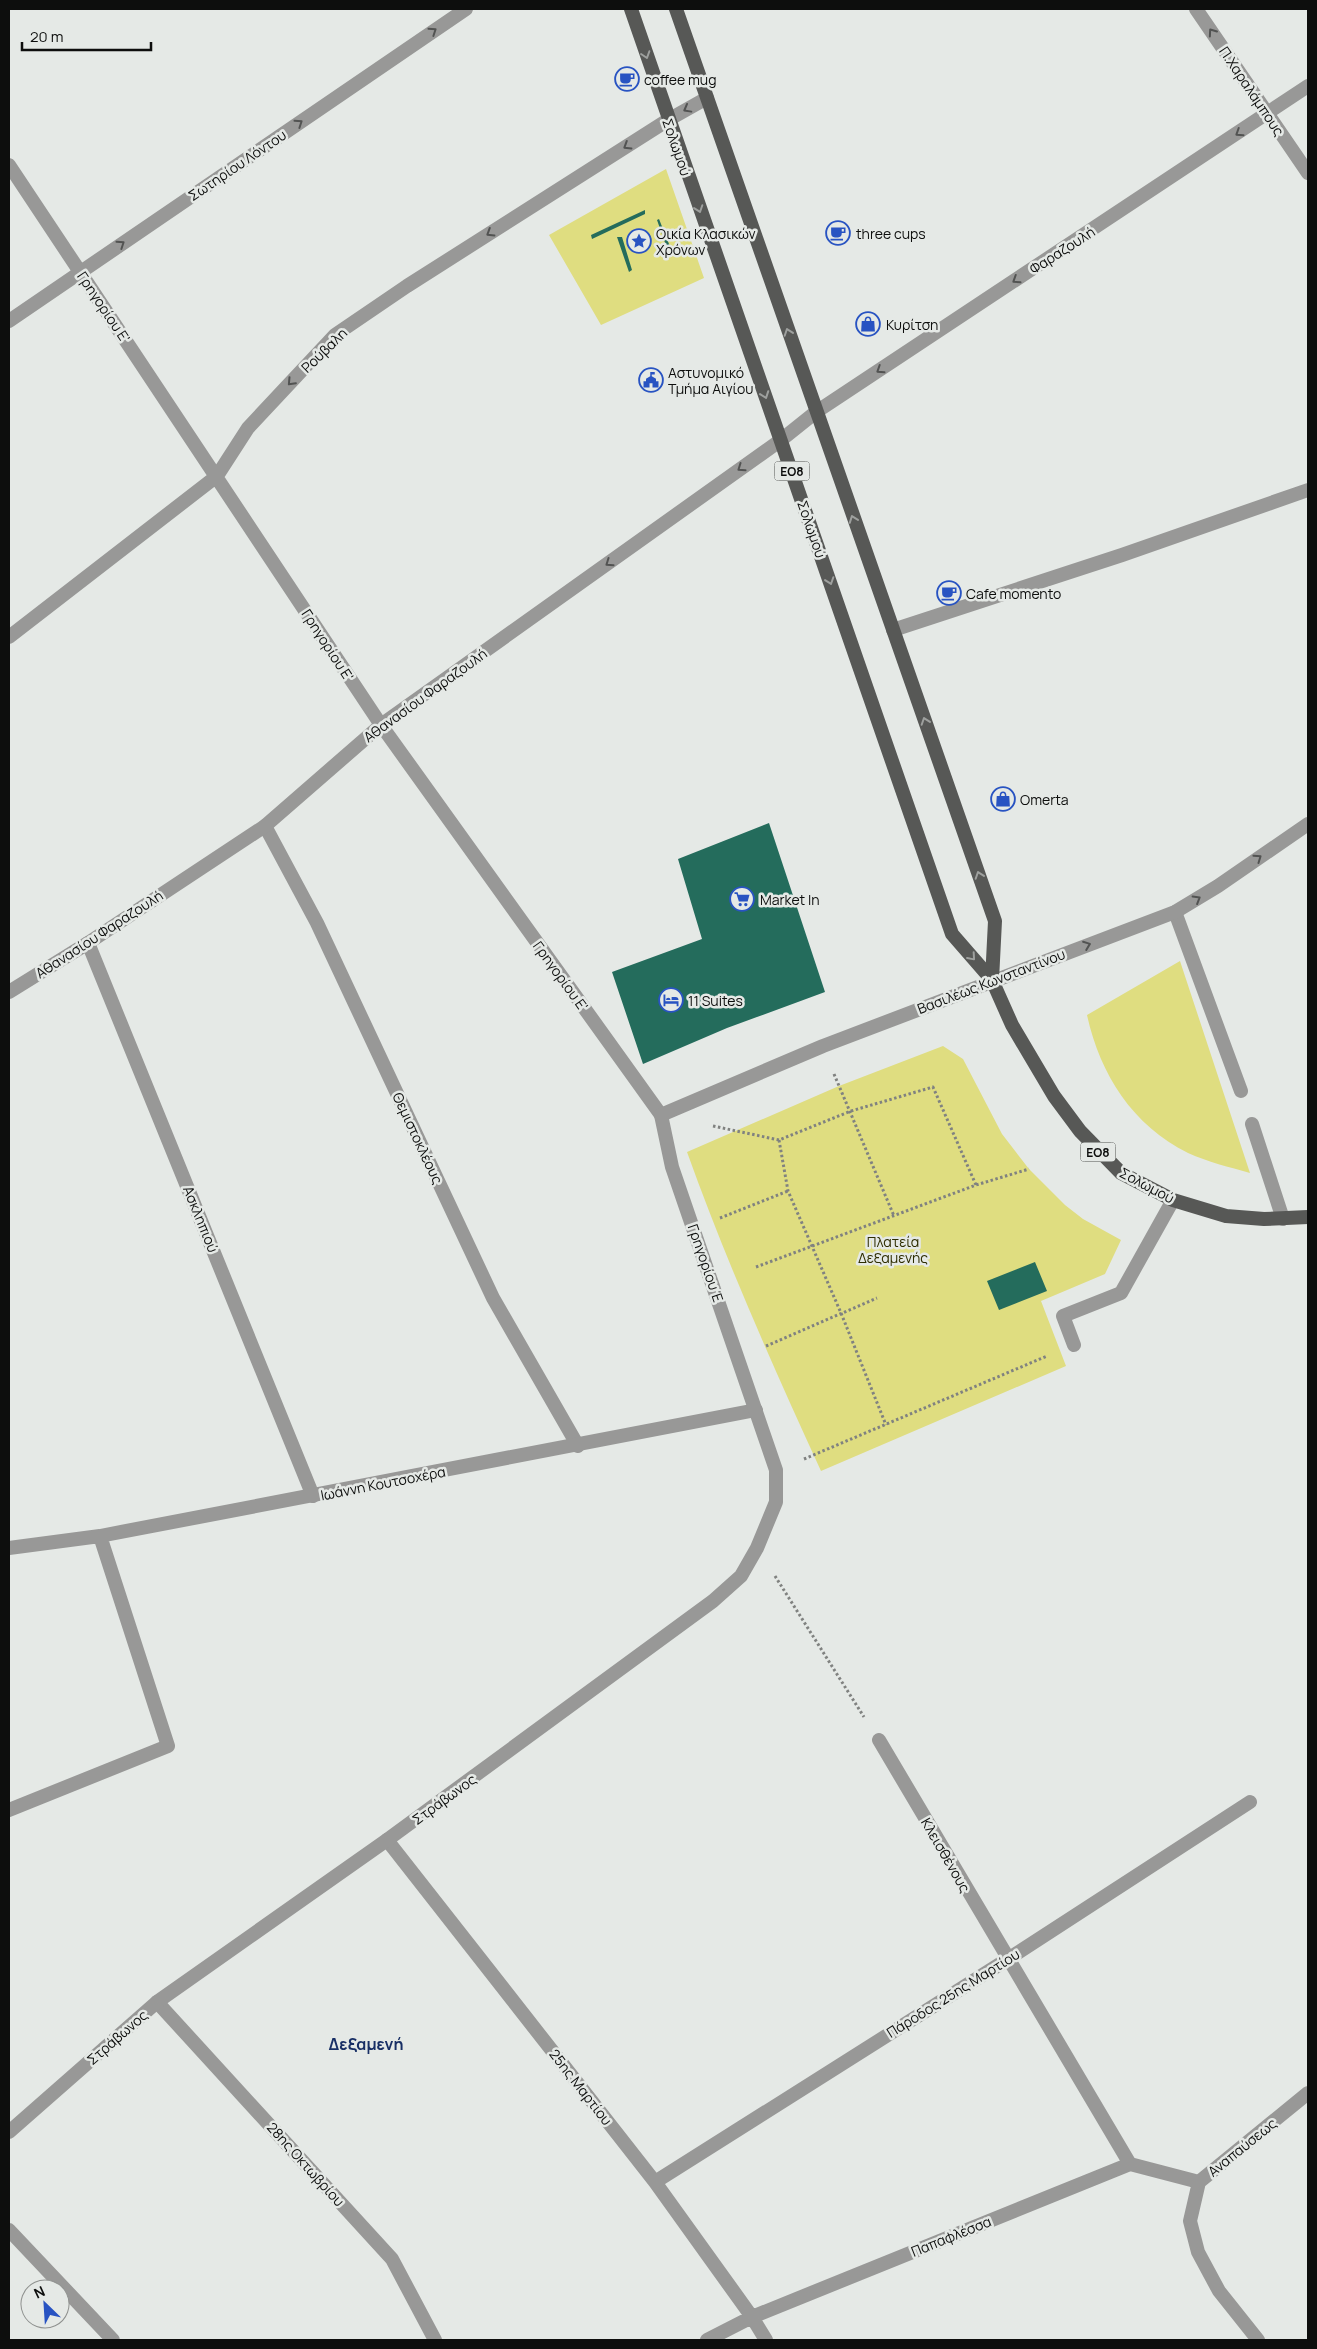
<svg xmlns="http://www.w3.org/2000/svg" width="1317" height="2349" viewBox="0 0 1317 2349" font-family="Manrope,sans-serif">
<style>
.green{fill:#dfdd80}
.building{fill:#246c5c}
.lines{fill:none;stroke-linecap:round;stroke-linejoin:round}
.path{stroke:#808280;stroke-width:3;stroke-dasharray:2.5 2.5;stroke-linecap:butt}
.service{stroke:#989897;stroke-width:14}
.minor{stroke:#989897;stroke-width:14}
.tertiary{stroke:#989897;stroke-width:14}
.primary{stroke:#575856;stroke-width:14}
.oneway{stroke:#525352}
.oneway2{stroke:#9ea09e}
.labels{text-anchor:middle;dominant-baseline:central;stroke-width:5;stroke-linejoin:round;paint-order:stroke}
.shield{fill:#e5e9e6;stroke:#4e504e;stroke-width:1}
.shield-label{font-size:12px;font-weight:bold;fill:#0d0e0d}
.poi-label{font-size:14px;fill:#0d0e0d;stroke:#e5e9e6;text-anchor:start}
.street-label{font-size:14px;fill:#0d0e0d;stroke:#e5e9e6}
.park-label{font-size:14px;fill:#2e2d00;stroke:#e5e9e6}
.quarter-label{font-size:16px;font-weight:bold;fill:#182f65;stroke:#e5e9e6}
</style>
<rect width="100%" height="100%" fill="#e5e9e6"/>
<path class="green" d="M666 169 704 278 601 325 549 235Z
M1180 961 1250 1173C1229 1167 1208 1162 1188 1153 1132 1125 1100 1074 1087 1015Z
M943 1046 963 1059 1002 1134 1029 1169 1065 1205 1083 1219 1121 1240 1105 1274 1041 1301 1066 1366 821 1471C773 1366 726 1261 687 1152L839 1086Z"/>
<path class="building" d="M645 210V214L592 239 591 235Z
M659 219 673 254 670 257 657 220Z
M617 237H622L632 270 629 272Z
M769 823 825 992 727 1028 643 1064 612 972 702 939 678 859Z
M1035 1262 1047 1291 999 1310 987 1281Z"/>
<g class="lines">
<path class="path" d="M834 1074 894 1216
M713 1126 779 1140 851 1111 933 1087 976 1185
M779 1140 788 1191 841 1313 886 1425
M720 1218 788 1191
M756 1267 976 1185 1029 1169
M766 1346 877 1298
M804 1459 1047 1356
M775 1576 864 1717"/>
<path class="service" d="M265 826 317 923 493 1298 578 1446
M1175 912 1241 1091
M88 943 313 1496
M1252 1124 1283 1219
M1074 1345 1063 1316 1121 1293 1173 1200"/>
<path class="minor" d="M1196 9 1308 173
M9 165 381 725 661 1115
M9 321 466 9
M893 630 1122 555 1308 490
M9 637 217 476 248 428 335 335 407 286 668 120 707 98
M9 992 88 943 265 826 381 725 781 440 816 412 1308 86
M9 1548 100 1536 756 1410
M879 1740 1130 2164
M9 1810 168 1746 100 1536
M387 1840 655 2182 752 2317 766 2340
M157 2002 392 2259 435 2340
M655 2182 1008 1959 1250 1802
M9 2230 113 2340
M707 2340 752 2317 1130 2164 1199 2182
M1258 2340 1219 2291 1198 2252 1190 2221 1199 2182 1308 2093"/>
<path class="tertiary" d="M9 2132 157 2002 387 1840 713 1601 741 1576 757 1548 776 1502V1470L672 1167 661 1115 823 1046 1175 912 1218 886 1308 824"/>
<path class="primary" d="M631 9 952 934 992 980 1012 1025 1054 1096 1080 1131 1121 1173 1173 1200 1226 1216 1264 1219 1308 1217
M676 9 995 921 992 980"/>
</g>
<defs><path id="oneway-chevron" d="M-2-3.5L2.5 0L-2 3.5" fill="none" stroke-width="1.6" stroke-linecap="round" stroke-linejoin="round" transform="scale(1.25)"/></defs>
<g class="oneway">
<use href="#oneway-chevron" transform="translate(433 31) rotate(-34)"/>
<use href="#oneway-chevron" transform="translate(1212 32) rotate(-125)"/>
<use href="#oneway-chevron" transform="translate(687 109) rotate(151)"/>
<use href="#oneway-chevron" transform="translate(299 123) rotate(-34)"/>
<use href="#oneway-chevron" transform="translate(1239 133) rotate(147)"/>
<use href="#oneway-chevron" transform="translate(627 146) rotate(148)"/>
<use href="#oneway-chevron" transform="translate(490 233) rotate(148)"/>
<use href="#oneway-chevron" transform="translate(121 244) rotate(-34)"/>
<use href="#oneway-chevron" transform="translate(1016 280) rotate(147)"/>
<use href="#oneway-chevron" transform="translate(880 370) rotate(147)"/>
<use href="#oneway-chevron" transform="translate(291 382) rotate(133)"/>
<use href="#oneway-chevron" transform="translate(741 468) rotate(145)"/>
<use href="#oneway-chevron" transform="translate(609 563) rotate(145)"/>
<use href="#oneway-chevron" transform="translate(1258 858) rotate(-35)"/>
<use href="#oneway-chevron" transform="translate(1197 899) rotate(-31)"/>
<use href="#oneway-chevron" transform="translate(1087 945) rotate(-21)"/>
</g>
<g class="oneway2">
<use href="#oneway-chevron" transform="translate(646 55) rotate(72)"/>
<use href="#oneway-chevron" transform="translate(699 209) rotate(71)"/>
<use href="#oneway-chevron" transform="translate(788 332) rotate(-109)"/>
<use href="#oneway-chevron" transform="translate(765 395) rotate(70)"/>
<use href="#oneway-chevron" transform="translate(853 519) rotate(-110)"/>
<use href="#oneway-chevron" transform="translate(830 581) rotate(71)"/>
<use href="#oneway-chevron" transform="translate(925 721) rotate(-109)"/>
<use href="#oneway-chevron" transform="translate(979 875) rotate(-109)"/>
<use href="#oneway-chevron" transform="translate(972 957) rotate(49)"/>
</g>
<defs>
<g id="cafe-ring" transform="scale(1.25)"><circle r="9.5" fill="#e5e9e6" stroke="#2853c2" stroke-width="1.5"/><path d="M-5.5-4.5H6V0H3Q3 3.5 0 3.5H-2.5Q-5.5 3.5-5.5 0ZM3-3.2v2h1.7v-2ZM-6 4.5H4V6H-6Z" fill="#2853c2"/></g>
<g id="sight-ring" transform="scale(1.25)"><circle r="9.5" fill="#e5e9e6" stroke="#2853c2" stroke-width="1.5"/><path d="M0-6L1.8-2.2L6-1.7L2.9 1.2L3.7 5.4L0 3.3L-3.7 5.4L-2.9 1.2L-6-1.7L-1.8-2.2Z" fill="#2853c2"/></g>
<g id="shop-ring" transform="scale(1.25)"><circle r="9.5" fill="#e5e9e6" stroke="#2853c2" stroke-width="1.5"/><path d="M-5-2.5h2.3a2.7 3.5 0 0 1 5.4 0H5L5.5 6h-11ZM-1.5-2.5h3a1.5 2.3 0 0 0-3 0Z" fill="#2853c2"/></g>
<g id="civic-ring" transform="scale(1.25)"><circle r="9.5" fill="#e5e9e6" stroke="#2853c2" stroke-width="1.5"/><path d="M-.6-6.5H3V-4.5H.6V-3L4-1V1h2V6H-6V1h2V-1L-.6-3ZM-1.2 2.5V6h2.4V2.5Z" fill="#2853c2"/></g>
<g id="supermarket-ring" transform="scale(1.25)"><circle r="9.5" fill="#e5e9e6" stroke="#2853c2" stroke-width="1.5"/><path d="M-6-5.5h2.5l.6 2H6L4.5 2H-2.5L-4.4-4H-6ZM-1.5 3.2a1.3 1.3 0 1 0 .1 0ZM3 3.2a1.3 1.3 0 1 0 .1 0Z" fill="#2853c2"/></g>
<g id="hotel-ring" transform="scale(1.25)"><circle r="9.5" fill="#e5e9e6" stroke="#2853c2" stroke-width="1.5"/><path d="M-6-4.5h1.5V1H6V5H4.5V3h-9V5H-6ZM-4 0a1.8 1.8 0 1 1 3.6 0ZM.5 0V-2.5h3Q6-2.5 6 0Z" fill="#2853c2"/></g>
</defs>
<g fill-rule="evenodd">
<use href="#cafe-ring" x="627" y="79"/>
<use href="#cafe-ring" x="838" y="233"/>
<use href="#sight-ring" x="639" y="241"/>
<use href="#shop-ring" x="868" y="324"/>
<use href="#civic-ring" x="651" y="380"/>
<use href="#cafe-ring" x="949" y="593"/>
<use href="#shop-ring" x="1003" y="799"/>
<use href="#supermarket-ring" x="742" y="899"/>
<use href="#hotel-ring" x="671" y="1000"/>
</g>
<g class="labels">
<g class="shield">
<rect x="774.5" y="461.5" width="35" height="19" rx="4"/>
<rect x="1080.5" y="1142.5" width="35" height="19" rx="4"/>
</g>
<g class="shield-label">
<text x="792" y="471">ΕΟ8</text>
<text x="1098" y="1152">ΕΟ8</text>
</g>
<g class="poi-label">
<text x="644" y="79">coffee mug</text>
<text x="656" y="233">Οικία Κλασικών<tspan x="656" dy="16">Χρόνων</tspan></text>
<text x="856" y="233">three cups</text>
<text x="886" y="324">Κυρίτση</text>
<text x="668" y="372">Αστυνομικό<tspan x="668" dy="16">Τμήμα Αιγίου</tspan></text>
<text x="966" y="593">Cafe momento</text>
<text x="1020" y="799">Omerta</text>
<text x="760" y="899">Market In</text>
<text x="688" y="1000">11 Suites</text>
</g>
<g class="street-label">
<text transform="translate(1252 91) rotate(56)">Π.Χαραλάμπους</text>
<text transform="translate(677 147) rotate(71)">Σολωμού</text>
<text transform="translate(237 165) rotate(-34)">Σωτηρίου Λόντου</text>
<text transform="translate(1062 250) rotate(-33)">Φαραζουλή</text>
<text transform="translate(104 307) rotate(56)">Γρηγορίου Ε'</text>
<text transform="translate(324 350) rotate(-44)">Ρούβαλη</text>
<text transform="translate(812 529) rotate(71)">Σολωμού</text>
<text transform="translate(328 645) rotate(57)">Γρηγορίου Ε'</text>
<text transform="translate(425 695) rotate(-36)">Αθανασίου Φαραζουλή</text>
<text transform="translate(99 934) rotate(-33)">Αθανασίου Φαραζουλή</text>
<text transform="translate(561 976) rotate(54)">Γρηγορίου Ε'</text>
<text transform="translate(991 981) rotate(-21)">Βασιλέως Κωνσταντίνου</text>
<text transform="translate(418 1138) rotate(65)">Θεμιστοκλέους</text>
<text transform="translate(1147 1185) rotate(28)">Σολωμού</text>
<text transform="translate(201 1219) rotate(68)">Ασκληπιού</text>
<text transform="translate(706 1263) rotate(71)">Γρηγορίου Έ</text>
<text transform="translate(383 1483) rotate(-11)">Ιωάννη Κουτσοχέρα</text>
<text transform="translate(444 1799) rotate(-36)">Στράβωνος</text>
<text transform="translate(946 1855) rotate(60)">Κλεισθένους</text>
<text transform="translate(953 1993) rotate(-32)">Πάροδος 25ης Μαρτίου</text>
<text transform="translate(117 2037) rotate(-41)">Στράβωνος</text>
<text transform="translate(581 2087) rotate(52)">25ης Μαρτίου</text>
<text transform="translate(1242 2147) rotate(-39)">Αναπαύσεως</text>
<text transform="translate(306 2164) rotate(48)">28ης Οκτωβρίου</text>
<text transform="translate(951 2236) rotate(-22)">Παπαφλέσσα</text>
</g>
<g class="park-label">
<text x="893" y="1241">Πλατεία<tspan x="893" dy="16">Δεξαμενής</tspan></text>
</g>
<g class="quarter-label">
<text x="366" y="2044">Δεξαμενή</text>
</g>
</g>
<rect width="1317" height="2349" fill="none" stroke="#0d0e0d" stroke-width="20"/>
<g transform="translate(45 2304) rotate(335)"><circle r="24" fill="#e5e9e6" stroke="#8f918f"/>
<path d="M0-4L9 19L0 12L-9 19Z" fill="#2853c2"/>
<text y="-8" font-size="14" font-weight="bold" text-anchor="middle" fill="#0d0e0d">N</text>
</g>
<path d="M22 42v8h129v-8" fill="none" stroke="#0d0e0d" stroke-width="2.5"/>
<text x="30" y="42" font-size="15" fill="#0d0e0d" stroke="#e5e9e6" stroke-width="4" paint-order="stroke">20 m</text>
</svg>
